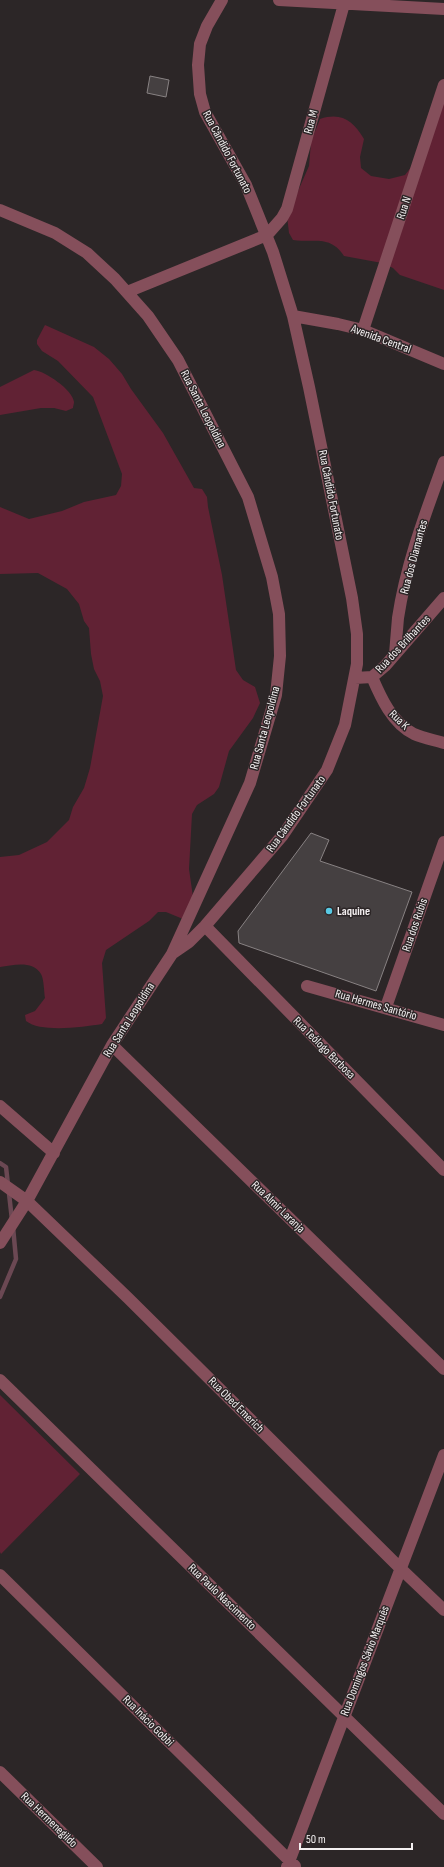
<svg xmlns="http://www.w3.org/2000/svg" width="444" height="1867" viewBox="0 0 444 1867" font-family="'Sofia Sans Condensed',sans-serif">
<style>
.green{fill:#612234}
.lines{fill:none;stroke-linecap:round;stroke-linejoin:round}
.stream{stroke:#6b4853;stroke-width:4.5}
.building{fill:#454041;stroke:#888283}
.minor{stroke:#854f5b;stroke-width:12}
.poi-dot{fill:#58c9e3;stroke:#2c2627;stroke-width:1.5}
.labels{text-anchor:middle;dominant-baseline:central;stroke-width:3;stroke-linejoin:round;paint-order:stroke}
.street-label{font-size:12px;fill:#f4f0f1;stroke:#2c2627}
.poi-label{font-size:12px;font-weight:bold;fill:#f4f0f1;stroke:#2c2627;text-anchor:start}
</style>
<rect width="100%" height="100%" fill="#2c2627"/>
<path class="green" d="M444 99V290L400 275 393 268 382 263 344 256C330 235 316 243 293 240L289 233 287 216 309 166 311 142 320 119C342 112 353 121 364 139L360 157 361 168 371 176 389 179 405 175 422 153Z
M45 325 94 347 109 359 122 374 131 389 163 433 194 488 202 489 207 497 208 507 222 575 236 670 243 680 255 687 260 703 253 718 229 751 219 787 214 794 197 805 192 814 189 869 194 904 183 919 166 912H158L149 921 106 950 102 963 106 1018 102 1024C83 1027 41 1033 26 1021L25 1015 35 1011 45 998C44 992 44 979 41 974 33 960 13 965 0 967V857L19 855 47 842 69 820 73 807 84 788 90 768 103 696 100 681 94 669 91 654 89 628 84 621 79 604 67 589 38 573 0 574V507L29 519 62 511 84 502 116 495 121 486 122 474 93 397 58 361 42 351 37 344V340Z
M34 370C45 371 73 390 74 402 74 404 73 406 73 408L66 411 54 408H41L0 415V387Z
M0 1395 80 1474 1 1554 0 1552Z"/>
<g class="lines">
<path class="stream" d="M0 1163 6 1167 12 1220
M0 1297 16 1259 13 1227"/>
</g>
<path class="building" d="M150 76 169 80 166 97 147 93Z
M311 833 329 840 320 861 412 892 376 991 239 943 238 931Z"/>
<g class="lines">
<path class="minor" d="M279 0 444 9
M0 210 55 233 87 253 115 279 148 316 178 360 248 497 272 577 279 614 280 656 276 695 250 783 172 954 112 1045 27 1201 0 1243
M127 292 267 235 282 218 287 209 344 4
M293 316 338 324 363 330 444 364
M363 330 444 85
M395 654C396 642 397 630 398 618 406 564 426 512 444 462
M372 677C381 698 392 723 414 734 423 738 434 740 444 743
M355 678 372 677 385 666 444 598
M205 926 444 1170
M173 953 189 942 205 926 283 835 327 770 345 725 357 664V634L352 598 309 387 293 316 273 252 246 185 205 112 200 94 198 65 200 44 207 26 222 0
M307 986 444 1025
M386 1007 444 842
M112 1045 444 1369
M0 1106 54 1153
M0 1182 27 1201 128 1298 401 1569 444 1610
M0 1380 444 1814
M0 1575 295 1866
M0 1772 97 1867
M287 1867 444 1455"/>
</g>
<circle class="poi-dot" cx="329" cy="911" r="4"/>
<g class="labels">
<g class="street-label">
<text transform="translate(311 122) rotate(-75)">Rua M</text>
<text transform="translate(227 152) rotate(62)">Rua Cândido Fortunato</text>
<text transform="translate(404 208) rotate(-72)">Rua N</text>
<text transform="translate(381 339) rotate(20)">Avenida Central</text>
<text transform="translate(203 409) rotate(63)">Rua Santa Leopoldina</text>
<text transform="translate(331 495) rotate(79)">Rua Cândido Fortunato</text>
<text transform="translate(414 557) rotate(-75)">Rua dos Diamantes</text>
<text transform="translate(403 644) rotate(-47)">Rua dos Brilhantes</text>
<text transform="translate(399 720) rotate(44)">Rua K</text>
<text transform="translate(265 728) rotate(-75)">Rua Santa Leopoldina</text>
<text transform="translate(296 814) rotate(-54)">Rua Cândido Fortunato</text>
<text transform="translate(415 925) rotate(-71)">Rua dos Rubis</text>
<text transform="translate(376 1005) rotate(16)">Rua Hermes Santório</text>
<text transform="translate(129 1020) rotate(-58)">Rua Santa Leopoldina</text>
<text transform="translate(324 1048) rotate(45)">Rua Teólogo Barbosa</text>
<text transform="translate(278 1207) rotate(44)">Rua Almir Laranja</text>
<text transform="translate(236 1405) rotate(45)">Rua Obed Emerich</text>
<text transform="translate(222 1597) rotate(44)">Rua Paulo Nascimento</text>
<text transform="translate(365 1661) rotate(-69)">Rua Domingos Sávio Marquês</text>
<text transform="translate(148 1721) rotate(45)">Rua Inácio Gobbi</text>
<text transform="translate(49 1820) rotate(44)">Rua Hermenegildo</text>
</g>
<g class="poi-label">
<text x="337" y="911">Laquine</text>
</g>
</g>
<path d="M300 1843v6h112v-6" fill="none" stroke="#f4f0f1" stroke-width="2"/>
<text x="306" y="1843" font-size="12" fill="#f4f0f1" stroke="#2c2627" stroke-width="3" paint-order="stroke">50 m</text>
</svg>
